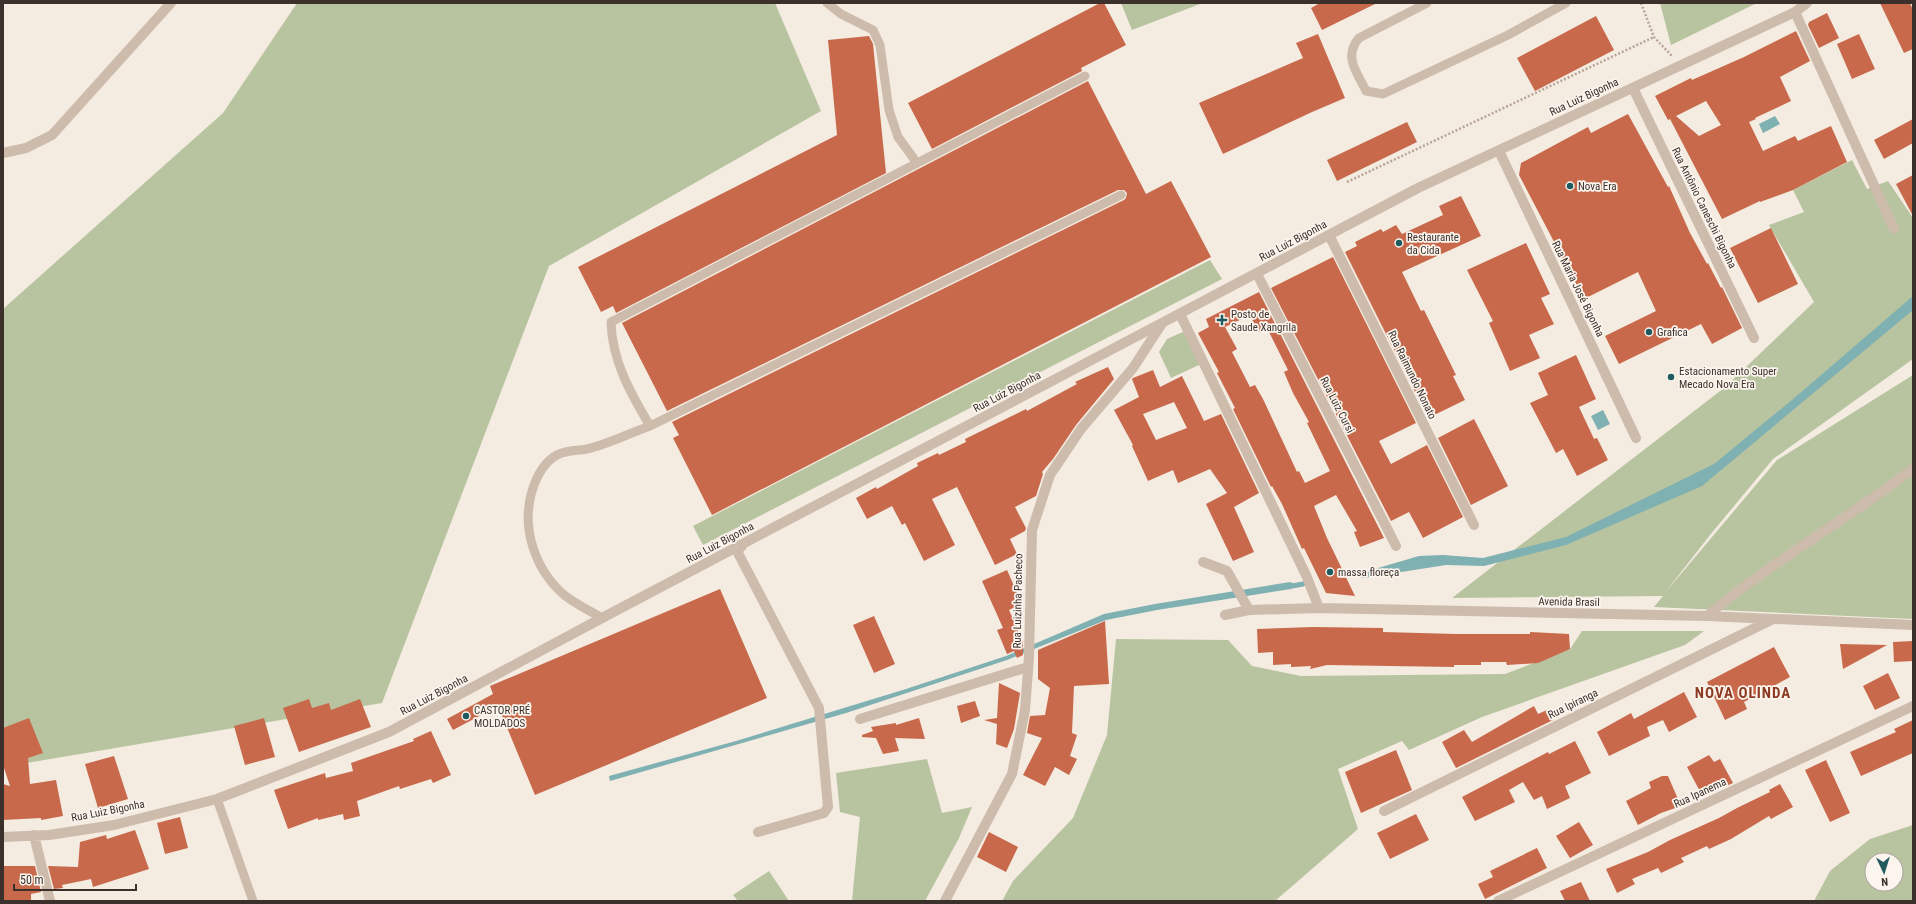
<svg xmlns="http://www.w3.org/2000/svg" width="1916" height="904" viewBox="0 0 1916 904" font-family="'Roboto Condensed',sans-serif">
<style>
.green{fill:#b8c4a0;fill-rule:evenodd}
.water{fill:#7fb0b2}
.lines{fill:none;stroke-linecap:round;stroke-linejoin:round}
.stream{stroke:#7fb0b2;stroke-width:5}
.building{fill:#c8694b;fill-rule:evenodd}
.path{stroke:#b9a596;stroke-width:2.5;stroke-dasharray:2 2;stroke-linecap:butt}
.lane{stroke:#cdbbac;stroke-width:9}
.street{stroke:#cdbbac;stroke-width:10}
.poi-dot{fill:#1f5a5e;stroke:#fbf5ee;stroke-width:1.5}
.labels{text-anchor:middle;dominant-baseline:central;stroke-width:3.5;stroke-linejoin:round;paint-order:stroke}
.street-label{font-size:11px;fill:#3b302b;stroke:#fbf5ee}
.poi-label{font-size:11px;fill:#3b302b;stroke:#fbf5ee;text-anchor:start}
.district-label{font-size:15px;font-weight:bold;letter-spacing:1px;fill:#8c3b22;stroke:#fbf5ee}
</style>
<rect width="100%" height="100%" fill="#f4ebe1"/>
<path class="green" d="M297 3H775L821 111 549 266 382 703 3 767V309L223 113Z
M1121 3H1200V4L1132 30Z
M1660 3H1757L1671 45Z
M1852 160 1867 189 1888 181 1913 218V359L1773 459 1710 535 1664 594 1777 460 1913 375V619L1654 607 1663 596 1452 598 1724 388 1814 302 1769 225 1804 212 1793 190Z
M1210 260 1222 279 703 545 693 526Z
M1185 331 1201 364 1171 378 1159 352 1167 339Z
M1582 631H1704L1685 645 1482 717 1409 750 1402 741 1338 769 1358 829 1275 901H1002L1013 881 1073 818 1107 735 1116 639 1228 640 1252 666 1301 676 1505 674 1570 649Z
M927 759 942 813 972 807 959 838 925 901H852L860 817 840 812 836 773Z
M1913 825V901H1814L1830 871 1870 839ZM1872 860H1896V884H1872Z
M769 871 789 901H738L733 895Z"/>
<path class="water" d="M1775 116 1780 124 1763 133 1759 124Z
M1913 296V310L1702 486 1566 545 1484 566 1446 565 1363 578 1357 576 1361 573 1419 556 1443 555 1483 558 1566 537 1714 464 1792 400Z
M1603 410 1610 424 1598 430 1591 416Z
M1290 582 1297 585 1291 589 1157 610 1106 620 1007 660 846 713 610 781 609 776 736 741 906 689 1006 656 1104 614 1155 604Z"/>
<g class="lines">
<path class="stream" d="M1292 586 1303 584"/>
</g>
<path class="building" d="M1100 3H1104L1126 45 1081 68 1082 71 932 149 908 103Z
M1320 3H1377L1322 30 1311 8Z
M1880 3H1910L1913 10V49L1904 53Z
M1827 13 1839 38 1819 48 1808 25 1809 22Z
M1596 16 1614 50 1535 91 1517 58Z
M1796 31 1810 61 1780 77 1791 101 1755 118 1756 119 1749 122 1763 151 1795 136 1798 141 1831 126 1847 162 1793 190 1760 202V201L1722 219 1670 119 1668 120 1655 96 1691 78 1692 80 1744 57ZM1706 101 1721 125 1699 136 1676 116Z
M1318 34 1345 98 1312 112 1223 154 1199 103 1303 58 1296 43Z
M1859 34 1875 69 1852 79 1837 44Z
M869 36 873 44 886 173 616 313 613 306 601 312 578 267 837 135 828 40Z
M1088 81 1146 194 1171 181 1211 257 712 515 673 438 679 435 672 422 1124 200 1126 198 1127 193 1124 190H1118L667 411 622 323Z
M1628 114 1668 187 1669 186 1690 233 1707 264 1708 263 1721 288 1722 287 1742 328 1712 344 1701 324 1619 364 1605 336 1656 311 1638 272 1584 299 1519 175 1521 163 1588 127 1591 133Z
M1913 119V143L1884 159 1874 140Z
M1407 122 1417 142 1337 181 1327 160Z
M1913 175V216L1896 184Z
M1461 196 1481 236 1402 272 1421 311 1424 310 1456 375 1453 376 1465 400 1428 418 1345 252 1357 246 1355 242 1381 229 1383 232 1396 225 1402 234 1443 215 1439 206Z
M1771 228 1798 284 1758 303 1730 248Z
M1526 243 1550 294 1541 298 1554 324 1529 335 1540 358 1510 371 1489 323 1493 321 1467 270Z
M1333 257 1416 423 1379 441 1391 464 1427 445 1463 517 1423 538 1409 512 1391 521 1271 288Z
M1259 292 1384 538 1360 547 1354 532 1357 531 1336 495 1314 506 1327 538 1355 596 1326 593 1304 548 1302 549 1282 504 1272 486 1271 487 1233 409 1235 408 1217 373 1219 372 1198 333 1209 327 1206 319ZM1250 315 1258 332 1267 328 1288 370 1284 372 1293 393 1309 422 1307 423 1330 471 1305 483 1299 471 1297 472 1263 399 1255 385 1250 387 1232 352 1237 349 1225 327Z
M1576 355 1596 399 1579 407 1594 439 1597 438 1608 460 1577 476 1563 449 1556 453 1530 403 1548 395 1538 373Z
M1108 367 1114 379 1076 425 1053 459 1042 472 1043 474 1036 496 1015 507 1026 528 1025 531 1010 539 1017 554 995 565 957 487 932 499 955 545 924 561 905 523 902 525 892 506 867 519 856 498 876 487 877 489 918 466 917 463 938 453 939 455 966 442 965 439 1026 409 1027 411 1077 384 1075 382Z
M1153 370 1160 387 1182 376 1204 421 1221 414 1259 493 1234 507 1254 552 1233 561 1206 504 1227 493 1210 469 1178 483 1173 470 1148 481 1132 446 1133 445 1114 410 1139 397 1132 379 1133 378ZM1174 402 1187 428 1156 440 1143 414Z
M1474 419 1508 486 1471 505 1438 438Z
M1007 570 1022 604 1009 610 1023 642V655L1017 658 1014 651 1007 654 997 630 1003 628 982 581Z
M720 589 767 698 535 795 498 706 453 730 447 719 493 694 490 686Z
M874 616 895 664 874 673 853 625Z
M1105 621 1109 684 1074 686 1072 733 1077 735 1070 756 1077 759 1069 775 1055 767 1045 786 1023 775 1042 738 1027 733 1030 716 1045 715 1050 688 1038 679V650Z
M1313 627 1383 628V632L1456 634H1530V632L1569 634 1570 649 1538 663 1507 665 1506 662H1481V665H1454V667L1327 665 1310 669 1311 666 1291 667V664L1273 665V652L1258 653 1257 629Z
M1913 641V661L1894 662 1893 642Z
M1840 644 1887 645 1843 669Z
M1774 647 1790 677 1744 702 1747 709 1725 720 1707 682Z
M1888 673 1900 698 1875 710 1863 686Z
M999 683 1020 693 1014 729 1007 748 996 744 997 724 984 720 997 718Z
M1684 692 1697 717 1669 732 1663 720 1647 727 1650 736 1609 756 1597 732 1631 713 1634 719Z
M309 699 312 708 329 703 331 710 360 699 371 727 299 752 283 708Z
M975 701 980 716 961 723 957 706Z
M1534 706 1538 714 1547 710 1553 720 1456 768 1442 742 1464 730 1472 742Z
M29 718 43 753 28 758 30 784 56 780 63 816 41 820V818L3 820V784L10 786 3 765V728Z
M264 718 275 757 245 765 234 726Z
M919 718 925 739 895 738 899 751 883 754 876 738 862 737V735L873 731 871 727 896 723V725Z
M1913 720V753L1861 776 1850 752 1896 732 1894 729Z
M431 731 451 775 433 783 431 779 400 789 399 786 357 801 360 816 344 820 343 814 318 820V818L288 829 274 790 325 773 326 778 353 771 351 763 414 741 413 739Z
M1575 741 1591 773 1565 786 1570 798 1547 809 1542 796 1534 800 1523 782 1509 790 1515 802 1475 821 1462 797 1548 752 1549 754Z
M1396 750 1412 790 1361 813 1345 772Z
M1709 755 1714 762 1720 759 1733 783 1703 797 1687 767Z
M114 756 128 799 98 808 85 764Z
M1826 760 1850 813 1830 822 1805 770Z
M1662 776H1668L1681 806 1661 813 1638 825 1626 801 1651 788 1649 782Z
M1780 784 1793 807 1771 819 1769 816 1731 839 1709 849 1707 846 1681 858 1684 862 1661 873 1658 868 1632 879 1635 884 1617 893 1606 869 1648 852 1670 840 1719 818 1737 808 1770 792 1769 790Z
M1416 814 1429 840 1390 859 1377 833Z
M180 817 188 848 165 854 157 823Z
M1579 822 1593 845 1570 858 1556 836Z
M135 830 149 869 93 887 91 879 62 885 63 888 54 889 48 866 78 867 80 842 106 835 107 839Z
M989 832 1018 847 1006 872 977 857Z
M1537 848 1547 868 1485 899 1478 884 1493 877 1490 871Z
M4 866H35L41 892 31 894V901H3Z
M1581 882 1590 901H1565L1560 891Z"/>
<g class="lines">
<path class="path" d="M1641 3 1654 37 1672 56
M1347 182 1654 37"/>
<path class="lane" d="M827 3 841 14 873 30 880 45 889 110 898 137 917 163
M1427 3 1359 38C1343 57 1357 72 1366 91L1383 94 1508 35 1566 3
M650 426C631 394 612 361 611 322L1085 76
M602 618C589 610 575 604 563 594 535 569 521 528 532 491 536 478 544 462 557 455 566 450 577 451 587 449 608 444 630 433 650 426L1121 195
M217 799 253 901"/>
<path class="street" d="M1795 12 1894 229
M1633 88 1754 338
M1499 151 1636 438
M3 153 26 148 52 135 171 3
M1329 235 1474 525
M1257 274 1396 546
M1180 314 1306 575 1319 608
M742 546 737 551 819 708 828 807 824 813 758 832
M1203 562 1227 571 1249 610
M1225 615 1249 610 1319 608 1707 616 1913 625
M1707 616C1771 562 1846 520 1913 469
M860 719 1028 667
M1384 811 1771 620
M34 835 50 901
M3 837 49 835 114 825 217 799 389 732 602 618 1418 188 1795 12 1807 3
M945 901 1012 774 1025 710 1029 657 1032 530 1050 475 1081 429 1133 368 1161 325
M1498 901 1913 706"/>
</g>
<g class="poi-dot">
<circle cx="1570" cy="186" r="4"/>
<circle cx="1399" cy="243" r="4"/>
<path d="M1220 314h4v4h4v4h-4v4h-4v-4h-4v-4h4z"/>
<circle cx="1649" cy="332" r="4"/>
<circle cx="1671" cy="377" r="4"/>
<circle cx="1330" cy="572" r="4"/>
<circle cx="466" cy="716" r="4"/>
</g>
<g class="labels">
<g class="street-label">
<text transform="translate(1584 97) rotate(-25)">Rua Luiz Bigonha</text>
<text transform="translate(1704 208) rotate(64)">Rua Antônio Caneschi Bigonha</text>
<text transform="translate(1293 241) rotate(-28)">Rua Luiz Bigonha</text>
<text transform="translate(1578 289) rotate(64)">Rua Maria José Bigonha</text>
<text transform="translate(1412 375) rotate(64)">Rua Raimundo Nonato</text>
<text transform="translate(1007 392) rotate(-28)">Rua Luiz Bigonha</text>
<text transform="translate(1337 405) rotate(63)">Rua Luiz Cursi</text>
<text transform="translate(720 543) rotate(-28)">Rua Luiz Bigonha</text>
<text transform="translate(1018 601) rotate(-89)">Rua Luizinha Pacheco</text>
<text transform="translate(1569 602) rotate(1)">Avenida Brasil</text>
<text transform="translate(434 695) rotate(-28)">Rua Luiz Bigonha</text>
<text transform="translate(1573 704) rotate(-26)">Rua Ipiranga</text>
<text transform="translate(1700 793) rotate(-25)">Rua Ipanema</text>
<text transform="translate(108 811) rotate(-11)">Rua Luiz Bigonha</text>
</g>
<g class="poi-label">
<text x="1578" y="186">Nova Era</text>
<text x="1407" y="237">Restaurante<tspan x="1407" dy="13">da Cida</tspan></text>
<text x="1231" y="314">Posto de<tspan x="1231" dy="13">Saude Xangrila</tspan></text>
<text x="1657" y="332">Grafica</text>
<text x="1679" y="371">Estacionamento Super<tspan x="1679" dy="13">Mecado Nova Era</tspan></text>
<text x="1338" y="572">massa floreça</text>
<text x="474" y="710">CASTOR PRÉ<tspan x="474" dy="13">MOLDADOS</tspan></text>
</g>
<g class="district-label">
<text x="1743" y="693">NOVA OLINDA</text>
</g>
</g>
<rect width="1916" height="904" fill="none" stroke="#3b302b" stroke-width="8"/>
<g transform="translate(1884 872) rotate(176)"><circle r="19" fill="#fbf5ee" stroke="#aea6a0"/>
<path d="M0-3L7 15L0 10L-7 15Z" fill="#1f5a5e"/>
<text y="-6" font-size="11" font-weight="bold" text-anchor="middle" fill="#3b302b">N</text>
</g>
<path d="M14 884v6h122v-6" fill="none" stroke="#3b302b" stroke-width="2"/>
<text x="20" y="884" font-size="12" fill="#3b302b" stroke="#fbf5ee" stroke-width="3" paint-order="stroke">50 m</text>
</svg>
